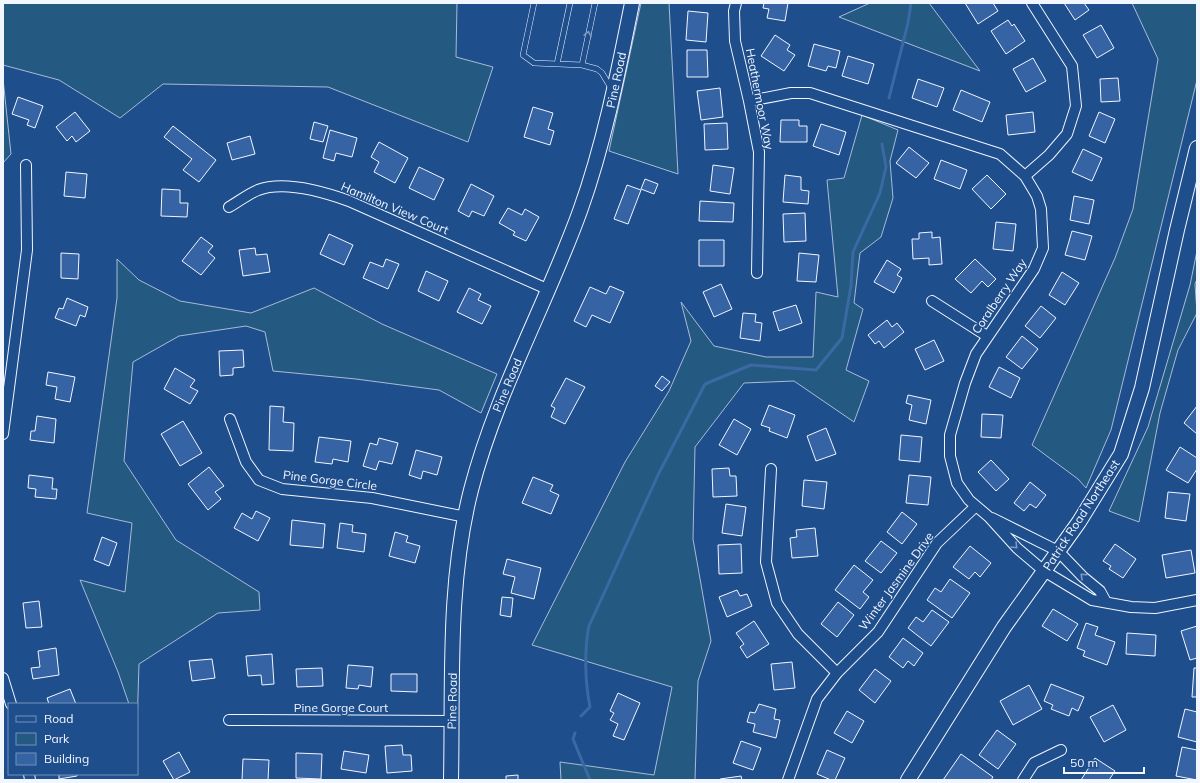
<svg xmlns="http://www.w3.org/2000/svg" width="1200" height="783" viewBox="0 0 1200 783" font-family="Mulish,sans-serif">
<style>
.green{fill:#245a82;stroke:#a8bbd7}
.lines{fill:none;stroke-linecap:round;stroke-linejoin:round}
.stream{stroke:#3b69a3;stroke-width:3}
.building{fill:#3563a3;stroke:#f2f6ff}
.lane-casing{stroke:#f2f6ff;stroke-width:6}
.street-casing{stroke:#f2f6ff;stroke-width:12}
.secondary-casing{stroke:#f2f6ff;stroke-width:16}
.lane{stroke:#1f4e8c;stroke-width:5}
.street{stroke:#1f4e8c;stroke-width:10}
.secondary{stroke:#1f4e8c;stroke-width:14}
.oneway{stroke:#7e9ac0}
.labels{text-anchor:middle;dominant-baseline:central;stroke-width:3;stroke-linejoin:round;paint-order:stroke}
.street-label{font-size:12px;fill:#f2f6ff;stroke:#1f4e8c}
</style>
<rect width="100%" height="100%" fill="#1f4e8c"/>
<path class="green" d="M3 3H457L456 57 493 67 468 142 328 87 163 84 120 118 59 80 3 65Z
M641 3H669L678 174 609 151Z
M870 3H929L980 71 839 17Z
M1132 3H1197V80L1111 430 1086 488 1078 479 1032 445 1115 258 1133 209 1158 59Z
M3 79 11 154 3 163Z
M862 115 898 130 890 161 893 198 881 237 860 253 854 303 863 309 846 370 869 381 854 422 794 381 744 383 695 447 693 539 711 641 698 681 695 780H561L560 762 654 775 672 687 532 645 625 462 669 391 691 341 681 302 714 346 766 357H813L816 292 838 297 827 180 844 178Z
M1197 251V279L1195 284 1197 313 1178 350 1160 413 1139 522 1109 511 1148 427 1190 285Z
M117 259 139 280 180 301 251 313 314 288 382 324 497 374 481 413 439 390 356 379 273 371 265 332 246 326 179 336 133 362 124 461 176 540 259 592 260 610 218 613 139 664 137 728V704H129L118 672 80 580 125 592 132 523 87 513 117 298Z"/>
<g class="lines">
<path class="stream" d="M3 4 4 3
M889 98 908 23 911 3
M581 716 590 707C585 682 584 651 589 626L658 475 705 384 751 365 816 370 842 338 851 286 853 252 880 193 886 167 882 144
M575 733 573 739 590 780"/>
</g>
<path class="building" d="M764 3H788L785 21 767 18 769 9 763 8Z
M965 3H993L998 11 978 24Z
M1064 3H1084L1089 10 1075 20Z
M688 11 708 13 706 42 686 40Z
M1008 20 1012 26 1014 24 1025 41 1006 54 991 31Z
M1101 25 1114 48 1097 58 1083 35Z
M775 35 790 45 787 50 795 55 784 71 761 56Z
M814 44 840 51 836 68 828 66 826 71 808 66Z
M687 50H707L708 77H687Z
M848 56 874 64 868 84 842 76Z
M1033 58 1046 81 1026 92 1013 69Z
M1118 78 1120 101 1101 102 1100 79Z
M918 79 944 88 937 107 912 98Z
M720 88 723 117 701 120 697 91Z
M961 90 990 102 982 122 953 110Z
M18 97 43 106 35 128 27 125 29 120 12 114Z
M533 107 553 113 548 129 554 131 550 145 524 137Z
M75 112 90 131 76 142 72 136 67 141 56 127Z
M1033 112 1035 132 1008 135 1006 115Z
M1099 112 1115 119 1105 143 1089 136Z
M781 120H799V126H807V142H780Z
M314 122 328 126 323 142 310 139Z
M727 123 728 149 705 150 704 124Z
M821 124 846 132 839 155 813 146Z
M173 126 216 160 199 182 183 170 192 159 164 137Z
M330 130 357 138 352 157 336 153 334 161 323 158Z
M250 136 255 154 232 160 227 143Z
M379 142 408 158 395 183 374 172 379 162 371 157Z
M909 147 929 163 916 178 896 163Z
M1083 149 1102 158 1092 181 1072 172Z
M941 160 967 170 960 189 934 179Z
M713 165 734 168 730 194 710 191Z
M419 167 444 179 434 200 409 188Z
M66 172 87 174 85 198 64 196Z
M785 175 801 177V190L809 191 808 204 783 202Z
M987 175 1006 194 991 209 972 189Z
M645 179 658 184 654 194 641 189Z
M471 184 494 196 484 216 472 211 469 217 458 211Z
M627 185 641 190 628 224 614 219Z
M162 189 180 190V203H188L187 217 161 216Z
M1074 196 1094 200 1089 224 1070 220Z
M700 201 734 203 733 222 699 221Z
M508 208 522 215 525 209 539 217 526 241 513 235 515 232 499 223Z
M805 213 806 241 784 242 783 214Z
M996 222 1016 224 1013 251 993 249Z
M1072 231 1092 236 1085 260 1065 255Z
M932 232V238L940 237 942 264 929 265V258L913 259 912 239H919V233Z
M329 234 353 245 344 265 320 254Z
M201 237 213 246 208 252 215 258 201 275 182 261Z
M699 240H724V266H699Z
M255 248 256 255 267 254 270 272 243 276 239 250Z
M61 253 79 254 78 279 61 278Z
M799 253 819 255 816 282 797 281Z
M386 259 399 264 388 289 363 278 370 262 383 267Z
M975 259 996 279 988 287 982 281 971 293 955 279Z
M887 260 901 269 897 275 902 278 894 293 874 282Z
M426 271 448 281 439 301 418 291Z
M1062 272 1079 283 1065 305 1049 295Z
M721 284 732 309 714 317 703 292Z
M610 286 624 292 610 323 592 315 586 327 574 321 590 287 606 294Z
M469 288 481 294 478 300 491 306 482 324 457 312Z
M67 298 88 307 85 317 80 315 76 326 55 318 59 308 63 309Z
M796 305 802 323 779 331 773 312Z
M1041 306 1056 318 1040 338 1025 326Z
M743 313 756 314 755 322 762 323 760 341 740 338Z
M887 320 892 327 897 323 904 332 884 348 879 341 875 344 868 335Z
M1022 336 1038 349 1022 369 1006 357Z
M934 340 944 361 925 370 915 349Z
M243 350 244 367 233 368V375L220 376 219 351Z
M999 367 1020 378 1011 398 989 387Z
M175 368 195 380 190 387 198 391 190 404 164 389Z
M48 372 75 377 70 402 55 399 57 387 46 385Z
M662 376 670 382 662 391 655 386Z
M566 378 585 387 565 424 551 417 555 408 551 406Z
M908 395 931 400 926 424 909 420 912 405 906 403Z
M769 405 795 415 787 438 769 431 770 428 761 425Z
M270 406 284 407 283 422 294 423 293 451 269 450Z
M1197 406V434L1184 423Z
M982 414 1003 415 1001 438 981 437Z
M37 416 56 419 54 443 30 440 31 431H35Z
M734 419 751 429 737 455 719 445Z
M183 421 202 453 180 466 161 434Z
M826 428 836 454 816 461 807 436Z
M901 435 922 437 920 462 899 460Z
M319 437 351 441 348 462 333 459 332 464 315 462Z
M379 438 398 443 392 464 379 461 376 470 363 466 370 443 377 445Z
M1180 447 1197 458V469L1188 483 1166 470Z
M416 450 442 457 437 475 423 471 421 479 409 475Z
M991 460 1009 479 996 491 978 472Z
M209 467 224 486 215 492 221 499 208 510 188 484Z
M729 468 730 476H736L737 496 713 497 712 469Z
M29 475 53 478 52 489H57L56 499 35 497 36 489 28 488Z
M909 475 931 477 928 505 906 503Z
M533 477 553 485 550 491 559 495 551 514 522 503Z
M804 480 827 482 824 509 802 506Z
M1030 482 1046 495 1036 508 1030 504 1024 511 1014 503Z
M1168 492 1190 494 1186 521 1165 518Z
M726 504 746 507 742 536 722 533Z
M256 511 270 518 258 541 234 528 242 513 252 519Z
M902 512 917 524 902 544 887 532Z
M292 520 325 524 323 548 290 545Z
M340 523 353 525 352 532 366 534 364 552 337 548Z
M815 528 818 556 792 558 790 538 797 537 796 530Z
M395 532 408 536 406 542 420 546 415 563 389 556Z
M102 537 117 543 109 566 94 560Z
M881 541 897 553 881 573 865 561Z
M741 544 742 573 719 574 718 545Z
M1115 544 1136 559 1123 578 1109 569 1111 566 1103 561Z
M970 546 991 563 980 577 975 572 969 579 953 567Z
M1191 550 1195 573 1166 578 1162 555Z
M507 559 541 568 534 599 511 593 515 577 503 574Z
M854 565 873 580 863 592 869 597 860 609 835 590Z
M950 579 970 593 952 618 927 600 935 588 941 592Z
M737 590 740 596 747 594 752 606 727 617 719 597Z
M502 597 513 598 511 617 500 615Z
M39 601 42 627 26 628 23 603Z
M838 602 854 615 837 637 821 624Z
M1053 609 1078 624 1067 641 1042 626Z
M932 610 949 622 931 646 908 628 916 617 923 622Z
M754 621 769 644 747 658 740 647 744 644 736 633Z
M1086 623 1098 627 1095 635 1115 642 1107 665 1083 656 1085 651 1077 648Z
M1197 626V658L1190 660 1181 631Z
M1127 633 1156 635 1155 656 1126 654Z
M903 638 923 653 914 666 908 661 903 668 889 657Z
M56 648 59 675 33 679 31 668 40 667 38 651Z
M272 654 274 684 262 685 261 675 248 676 246 656Z
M212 659 215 678 192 681 189 661Z
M792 662 795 688 774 690 771 664Z
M348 665 373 667 371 687 359 685 358 689 346 688Z
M322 668 323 686 297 687 296 669Z
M1194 668H1197V697H1192Z
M875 669 891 681 875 703 859 690Z
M391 674H417V692L391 691Z
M1051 684 1084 697 1078 711 1072 708 1069 716 1051 709 1053 705 1044 701Z
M1029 685 1042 709 1013 725 1000 701Z
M70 689 76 704H49L47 698Z
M618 693 640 703 624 740 613 736 618 724 610 720 614 713 610 711Z
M759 704 776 709 774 719 780 720 776 738 753 732 755 724 747 722 750 712 755 713Z
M1113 705 1126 730 1104 742 1090 717Z
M1185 709 1197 712V742L1178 737Z
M847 711 864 721 852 743 834 733Z
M997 730 1016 744 998 769 979 755Z
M741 741 761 748 753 770 733 763Z
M402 745 403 755H411L412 771 387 773 385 746Z
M1182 747 1197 750V780L1176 776Z
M827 750 845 758 835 780H831L817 774Z
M344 751 369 755 366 773 341 769Z
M179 752 190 772 174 780 163 761Z
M296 753 322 754 321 779 296 778Z
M961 754 993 777 991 780H943Z
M1095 758 1115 771 1109 780H1081Z
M243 759 269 760 268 780H242Z
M59 774H77V776L59 779Z
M518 775V780H506V776Z
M741 776 742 780H720V779Z"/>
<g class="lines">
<g class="lane-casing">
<path id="lane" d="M534 3 523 55 534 63 582 65 597 69 602 73 611 88
M557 64 570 3
M582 65 595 3"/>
</g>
<g class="street-casing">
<path id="street" d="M736 3 734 11 735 41 749 101 759 152 757 273
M749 101 791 93H810L1000 154 1025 176 1037 196 1041 209 1043 248 1034 269 976 354 965 383 950 435V456L957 483 969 500 989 517 1017 548 1044 571 1092 600 1131 607 1155 608 1197 600
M1025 176 1049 155 1067 134 1076 106 1072 66 1032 3
M229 207C238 202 248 194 258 190 285 180 324 192 349 201L547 289
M932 301 987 336
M230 419 246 462 259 480 282 489 372 498 466 517
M3 434 27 250 26 165
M771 469 766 562 777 603 798 634 837 673
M992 518 1058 551 1083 577 1100 591 1106 602
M3 678 11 704
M229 720 452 721
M29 774 30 780
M788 780 817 699 837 673 878 632 937 543 976 506
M1023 780 1034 763 1061 750"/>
</g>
<g class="secondary-casing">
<path id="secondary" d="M451 780C453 684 447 584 471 490 496 393 546 305 580 211 604 144 618 73 632 3
M908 780 1004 627 1079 522 1121 454 1142 388 1177 230 1197 148"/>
</g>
<use href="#lane" class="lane"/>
<use href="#street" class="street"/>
<use href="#secondary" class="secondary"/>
</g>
<defs><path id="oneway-chevron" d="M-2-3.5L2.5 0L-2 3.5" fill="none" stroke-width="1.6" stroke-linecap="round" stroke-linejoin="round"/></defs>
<g class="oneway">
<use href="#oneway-chevron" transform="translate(588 34) rotate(-78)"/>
<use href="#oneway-chevron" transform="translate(1015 546) rotate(45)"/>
<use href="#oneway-chevron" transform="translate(1083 576) rotate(-137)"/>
</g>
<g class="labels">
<g class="street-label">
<text transform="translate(616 80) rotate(-78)">Pine Road</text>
<text transform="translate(760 99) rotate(79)">Heathermoor Way</text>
<text transform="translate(395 208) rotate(23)">Hamilton View Court</text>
<text transform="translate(999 296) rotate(-56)">Coralberry Way</text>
<text transform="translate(507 385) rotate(-67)">Pine Road</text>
<text transform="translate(330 480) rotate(7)">Pine Gorge Circle</text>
<text transform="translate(1081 515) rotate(-57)">Patrick Road Northeast</text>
<text transform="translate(896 581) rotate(-54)">Winter Jasmine Drive</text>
<text transform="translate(452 701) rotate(-89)">Pine Road</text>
<text x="341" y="707">Pine Gorge Court</text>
</g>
</g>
<rect width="1200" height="783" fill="none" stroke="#f2f6ff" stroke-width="8"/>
<rect x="8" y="703" width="130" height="72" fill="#1f4e8c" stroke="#7391ba"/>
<rect x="16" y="716" width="20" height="6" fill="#1f4e8c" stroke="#7391ba"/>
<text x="44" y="723" font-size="12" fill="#f2f6ff">Road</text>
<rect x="16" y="733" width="20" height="12" fill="#245a82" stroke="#7391ba"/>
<text x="44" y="743" font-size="12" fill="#f2f6ff">Park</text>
<rect x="16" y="753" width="20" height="12" fill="#3563a3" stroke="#7391ba"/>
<text x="44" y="763" font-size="12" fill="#f2f6ff">Building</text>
<path d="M1064 767v6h80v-6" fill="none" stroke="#f2f6ff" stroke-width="2"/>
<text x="1070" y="767" font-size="12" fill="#f2f6ff" stroke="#1f4e8c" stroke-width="3" paint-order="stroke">50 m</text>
</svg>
